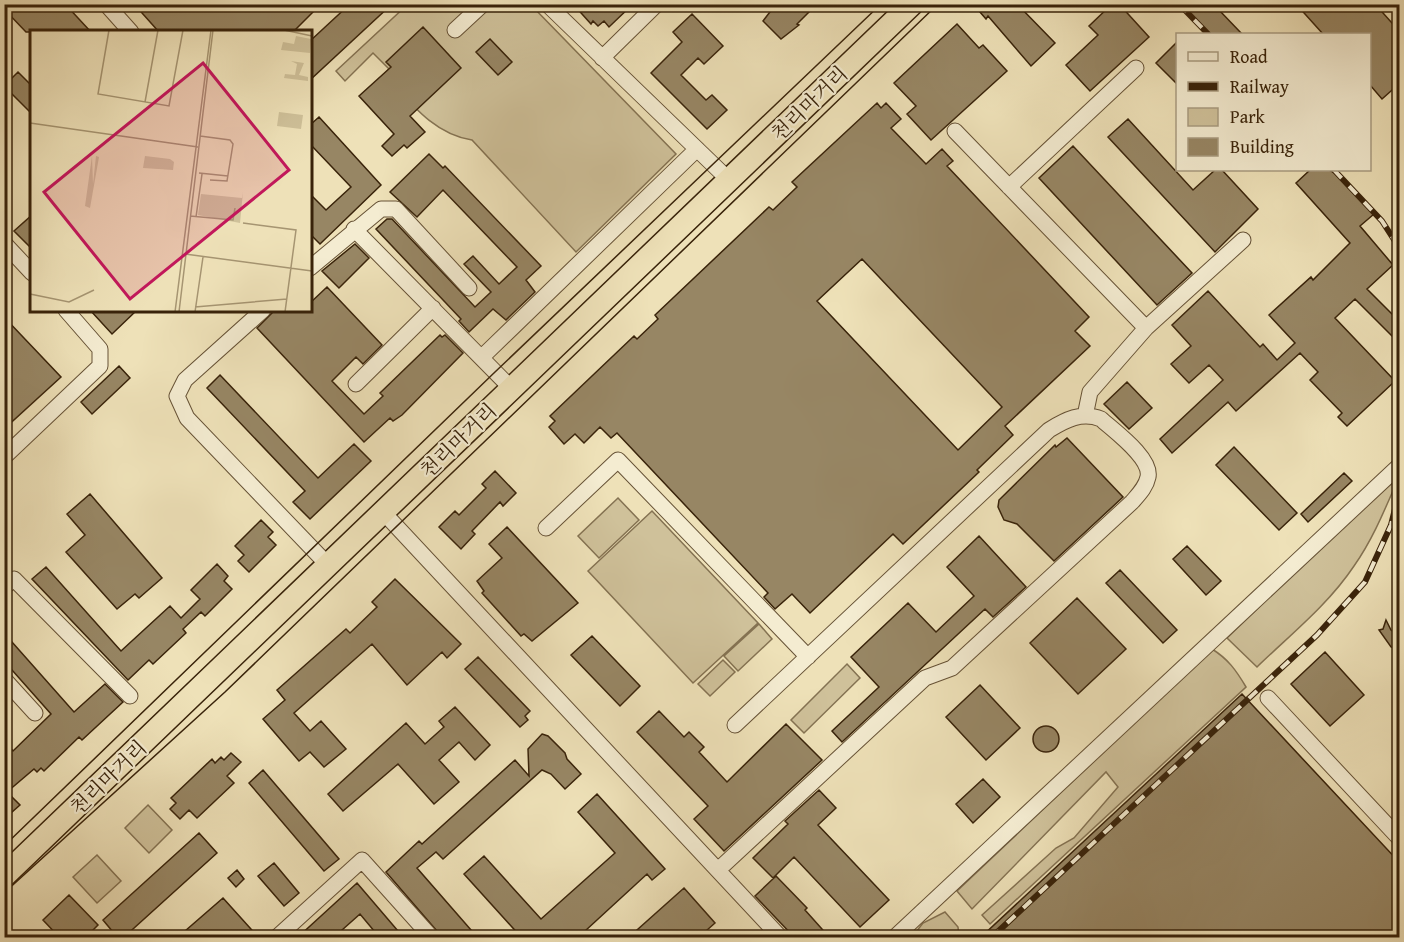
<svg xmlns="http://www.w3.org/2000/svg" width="1404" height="942" viewBox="0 0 1404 942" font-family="'Gentium Book Plus','Noto Serif KR',serif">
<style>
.green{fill:#cfc19a;stroke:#847252;stroke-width:1.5}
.building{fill:#978664;stroke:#39230a;stroke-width:1.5;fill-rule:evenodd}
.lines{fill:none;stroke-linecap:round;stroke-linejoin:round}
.minor-casing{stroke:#665236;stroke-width:17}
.highway-casing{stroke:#39230a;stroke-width:25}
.minor{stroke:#f4ecd1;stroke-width:15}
.highway{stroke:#eee1b8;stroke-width:22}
.tram{stroke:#39230a;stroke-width:1.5}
.rail-casing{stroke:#39230a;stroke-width:6}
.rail{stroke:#f4ecd1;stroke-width:4;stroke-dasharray:11;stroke-linecap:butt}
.labels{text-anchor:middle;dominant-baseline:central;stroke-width:4.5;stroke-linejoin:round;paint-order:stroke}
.street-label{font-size:20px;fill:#39230a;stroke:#f4ecd1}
.inset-road{fill:none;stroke:#a69572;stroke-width:1.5}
.view{fill:#c2185b;fill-opacity:0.15;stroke:#c2185b;stroke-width:3}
.inset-edge{fill:none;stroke:#39230a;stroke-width:3}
</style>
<rect width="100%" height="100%" fill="#eee1b8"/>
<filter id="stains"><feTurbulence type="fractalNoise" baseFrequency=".00333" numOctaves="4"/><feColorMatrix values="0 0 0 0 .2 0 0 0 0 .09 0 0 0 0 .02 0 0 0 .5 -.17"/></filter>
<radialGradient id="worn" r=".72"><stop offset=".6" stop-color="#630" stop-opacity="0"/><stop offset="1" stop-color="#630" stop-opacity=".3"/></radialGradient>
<path class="green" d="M407 5H531L676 154 576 252 472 140C433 134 410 102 384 74L389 69 373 53 345 81 336 71Z
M1398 479C1385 509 1373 539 1354 566 1328 605 1290 635 1257 667L1227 638 1377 494Z
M618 498 639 520 599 558 578 536Z
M652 511 758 623 693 683 588 571Z
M759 624 772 639 738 671 724 656Z
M1212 649C1228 659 1236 670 1246 687L990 924 982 915 1056 848 1074 838 1118 787 1106 772 972 909 957 891Z
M723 660 735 672 710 696 698 684Z
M847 664 860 678 804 733 791 720Z
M148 805 172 830 149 853 125 828Z
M97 855 121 881 97 903 73 877Z
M945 912 958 927 959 937H912L923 923Z"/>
<path class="building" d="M4 4H65L91 32H26L4 9Z
M134 4H321L293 32H159Z
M350 4H392L310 80V41Z
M573 4H633L609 27 604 21 598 26 593 21 591 24Z
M776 4H817L797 24 799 25 781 39 763 21Z
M973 4H1017L1055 43 1031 66 988 16 986 19Z
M1112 4H1119L1149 37 1090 91 1066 65 1098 35 1089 26Z
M1181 4H1224L1219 10 1242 34H1209Z
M1296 4H1375L1400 32V83L1382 99 1370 85V34H1323Z
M692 14 723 46 704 64 698 58 681 75 706 100 712 95 727 110 707 129 651 73 682 42 673 32Z
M957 24 979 48 983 45 1007 71 931 140 907 114 916 106 894 83Z
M423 27 461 68 410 116 425 132 407 148 404 145 392 156 382 146 394 134 359 96 391 67 386 62Z
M490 39 512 62 498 75 476 52Z
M1178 41V85L1156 63Z
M18 72 32 86V114L4 86Z
M877 103 881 108 886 103 901 119 891 128 926 164 942 149 953 161 947 166 1089 317 1075 331 1090 346 1005 426 1013 435 977 470 979 472 903 544 893 534 810 613 792 594 775 609 764 597 768 593 617 433 611 438 600 427 584 443 575 434 564 444 549 427 555 421 550 416 634 336 637 339 658 319 655 315 769 207 773 210 797 187 792 182ZM862 259 1002 407 958 450 817 301Z
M319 117 381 185 320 244 310 234V194L326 210 351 187 310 144V125Z
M1128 119 1193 190 1215 170H1222L1258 209 1215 252 1108 137Z
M1073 146 1192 273 1157 305 1039 178Z
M429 154 443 168 445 166 541 266 526 280 535 292 506 320 493 309 469 332 459 321 461 319 376 229 387 219H392L475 307 491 292 464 264 473 256 499 284 517 267 443 190 417 217 390 192Z
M1310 170H1329L1335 173 1374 214 1360 226 1393 265 1367 289 1400 322V344L1355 299 1335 318 1395 381 1347 426 1338 417 1342 413 1310 380 1318 372 1300 353 1236 411 1228 402 1172 453 1160 439 1223 380 1209 365 1189 383 1171 364 1191 346 1172 325 1208 291 1260 347 1263 344 1277 360 1295 343 1269 315 1311 277 1313 280 1350 243 1296 183Z
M32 215V249L14 231Z
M355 244 369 258 339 288 322 271Z
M327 287 382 345 363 364 356 357 332 381 364 414 383 396 380 393 440 335 442 337 445 335 463 353 402 415 393 421 390 418 364 442 257 328 275 310H310V303Z
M90 310H137L112 334Z
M4 317 61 377 4 429Z
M119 366 130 378 92 414 81 402Z
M220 375 318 478 354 444 371 461 310 519 293 502 305 491 207 388Z
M1127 382 1152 408 1129 429 1104 404Z
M1067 438 1123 497 1054 561 1017 524 1004 520 998 507 999 500 1055 445 1056 447Z
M1234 447 1297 513 1279 530 1216 465Z
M495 471 516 493 503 506 500 502 472 531 475 534 461 549 439 527 455 511 459 515 486 488 482 484Z
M1344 473 1352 481 1308 522 1301 514Z
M90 494 162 578 139 598 135 594 117 609 66 552 85 535 67 514Z
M261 520 273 532 268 537 276 545 249 572 238 561 244 555 235 546Z
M507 527 578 603 532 641 524 634 521 636 482 593 484 591 477 581 502 558 489 544Z
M979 536 1026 587 993 617 985 609 842 742 832 731 879 687 851 657 908 603 936 632 974 596 947 567Z
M1187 546 1221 581 1206 595 1173 559Z
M217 564 228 576 224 581 232 589 205 616 201 612 183 629 186 633 153 664 149 660 128 680 32 579 46 567 121 651 170 606 181 618 200 599 191 590Z
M1120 570 1177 630 1163 643 1106 583Z
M395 579 461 644 447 658 442 652 407 685 372 644 294 713 310 731 321 721 346 749 324 767 310 752 299 761 263 719 285 700 277 690 346 629 350 633 377 607 372 602Z
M1077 598 1126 649 1078 694 1030 643Z
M1386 620 1391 630 1400 637V651L1391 647 1379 630 1383 629Z
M4 633 74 712 105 684 123 702 82 740 79 737 44 771 41 768 37 772 34 769 7 792 20 805 4 819V741L13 751 51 714 4 661Z
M592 636 640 686 620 706 571 655Z
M1325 652 1364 695 1330 726 1291 684Z
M478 657 530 711 525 716 528 720 520 727 465 669Z
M980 685 1020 728 986 760 946 717Z
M1242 694 1400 863V938H980Z
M455 707 490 745 475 760 459 742 439 760 459 782 434 804 398 764 343 811 328 794 406 723 425 744 444 727 439 721Z
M659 711 684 737 689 732 704 747 699 752 727 782 786 724 822 760 724 851 694 819 708 806 637 732Z
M1033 739a13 13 0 1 1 26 0a13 13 0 1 1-26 0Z
M542 734 548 736 565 753 567 759 581 774 565 789 551 774 542 770 443 859 436 852 417 868 478 938H443L386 872 419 841 422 844 515 760 529 776 528 749Z
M231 753 241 762 227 776 234 783 197 818 189 810 180 819 170 809 176 803 171 798 212 759 215 763 221 757 224 760Z
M263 770 339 859 324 871 249 783Z
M983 779 1000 797 973 823 956 804Z
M819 790 836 808 818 825 889 900 860 927 794 857 773 878 753 858 788 824 785 821Z
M597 794 665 869 652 880 647 874 585 931 591 938H522L464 874 484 856 541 919 615 853 578 812Z
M199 833 217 853 123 938H118L103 920Z
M274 863 299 893 284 906 258 876Z
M237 870 244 879 236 887 228 878Z
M776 876 807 908 805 910 830 938H795L755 896Z
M357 883 404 938H380L360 914 333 938H297Z
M684 888 715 923 698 938H628Z
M69 895 98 925 85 938H60L43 920Z
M223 898 259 938H177Z"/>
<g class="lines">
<g class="minor-casing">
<path id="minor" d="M106 4 131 32
M547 4 729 180
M455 30 483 4
M602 58 657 4
M955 131 1146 328 1090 392 1085 416
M1009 187 1136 68
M354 229 512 389
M4 243 32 273
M310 268 381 209H396L469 288
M263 310 185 380 177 396 187 418 328 565
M1146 328 1243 240
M482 357 697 149
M356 384 433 308
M4 457 100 366V349L66 310
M383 512 781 938
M546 528 618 460 808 657
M4 587 14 579 130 696
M4 679 35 713
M1268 698 1400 839
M718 870 925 678 952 668 1132 502C1139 494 1146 487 1148 477 1152 458 1114 431 1101 419 1082 411 1065 420 1049 430L735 725
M276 938 362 860 432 938
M894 938 1400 465"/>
</g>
<g class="highway-casing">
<path id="highway" d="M4 876 912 4"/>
</g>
<use href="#minor" class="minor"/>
<use href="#highway" class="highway"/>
<path class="tram" d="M4 846 495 372 881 4
M4 893 225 692 938 4"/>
<g class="rail-casing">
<path id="rail" d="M1179 4 1208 34
M1334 170 1382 221 1400 249
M991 938 1317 635 1365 582 1391 525 1400 489"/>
</g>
<use href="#rail" class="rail"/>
</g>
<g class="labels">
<g class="street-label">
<text transform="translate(809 103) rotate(-44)">천리마거리</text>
<text transform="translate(458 440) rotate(-44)">천리마거리</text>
<text transform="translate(108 777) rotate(-44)">천리마거리</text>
</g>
</g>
<g transform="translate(30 30)">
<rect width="282" height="282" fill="#eee1b8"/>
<path d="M266 6 281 9 280 23 251 20 253 12 264 14ZM261 31 274 33 269 45 278 47V51L254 48 255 44 265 45 267 34ZM249 82 273 85 271 99 247 96ZM62 126 63 154 66 126 69 127 60 178 55 176ZM115 126 140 129 144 132 143 140 113 138ZM213 162 210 193 168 185 171 164 212 168Z" fill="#cfc19a"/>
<path class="inset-road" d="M79 0 68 64 139 76 153 0M254 0 282 6M115 72 128 0M0 93 168 117M170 106 200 110 203 114 197 151 180 150M169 143 198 146M160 186 203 190 205 178M166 187 172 144M213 193 266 200 255 282M155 224 282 241M0 264 39 272 64 260M165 277 257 269M145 282 181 0M149 282 183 0M165 282 173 227"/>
<path class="view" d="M173 33 259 140 100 269 14 162Z"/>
<rect width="282" height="282" class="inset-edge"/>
</g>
<rect width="1404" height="942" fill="none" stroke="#eee1b8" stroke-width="24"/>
<rect x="6" y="6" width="1392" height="930" fill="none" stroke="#39230a" stroke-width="3"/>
<rect x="12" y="12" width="1380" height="918" fill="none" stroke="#39230a" stroke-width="1.5"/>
<rect x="1176" y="33" width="195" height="138" fill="#f4ecd1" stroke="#a99c81" stroke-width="1.5"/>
<rect x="1188" y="52" width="30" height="9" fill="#f4ecd1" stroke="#a99c81" stroke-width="1.5"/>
<text x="1230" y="63" font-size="18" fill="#39230a">Road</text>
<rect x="1188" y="82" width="30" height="9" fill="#39230a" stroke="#a99c81" stroke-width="1.5"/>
<text x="1230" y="93" font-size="18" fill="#39230a">Railway</text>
<rect x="1188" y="108" width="30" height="18" fill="#cfc19a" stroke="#a99c81" stroke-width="1.5"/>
<text x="1230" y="123" font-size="18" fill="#39230a">Park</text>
<rect x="1188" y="138" width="30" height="18" fill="#978664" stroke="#a99c81" stroke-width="1.5"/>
<text x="1230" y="153" font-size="18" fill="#39230a">Building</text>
<rect width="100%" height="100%" filter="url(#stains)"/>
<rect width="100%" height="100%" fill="url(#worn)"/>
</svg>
